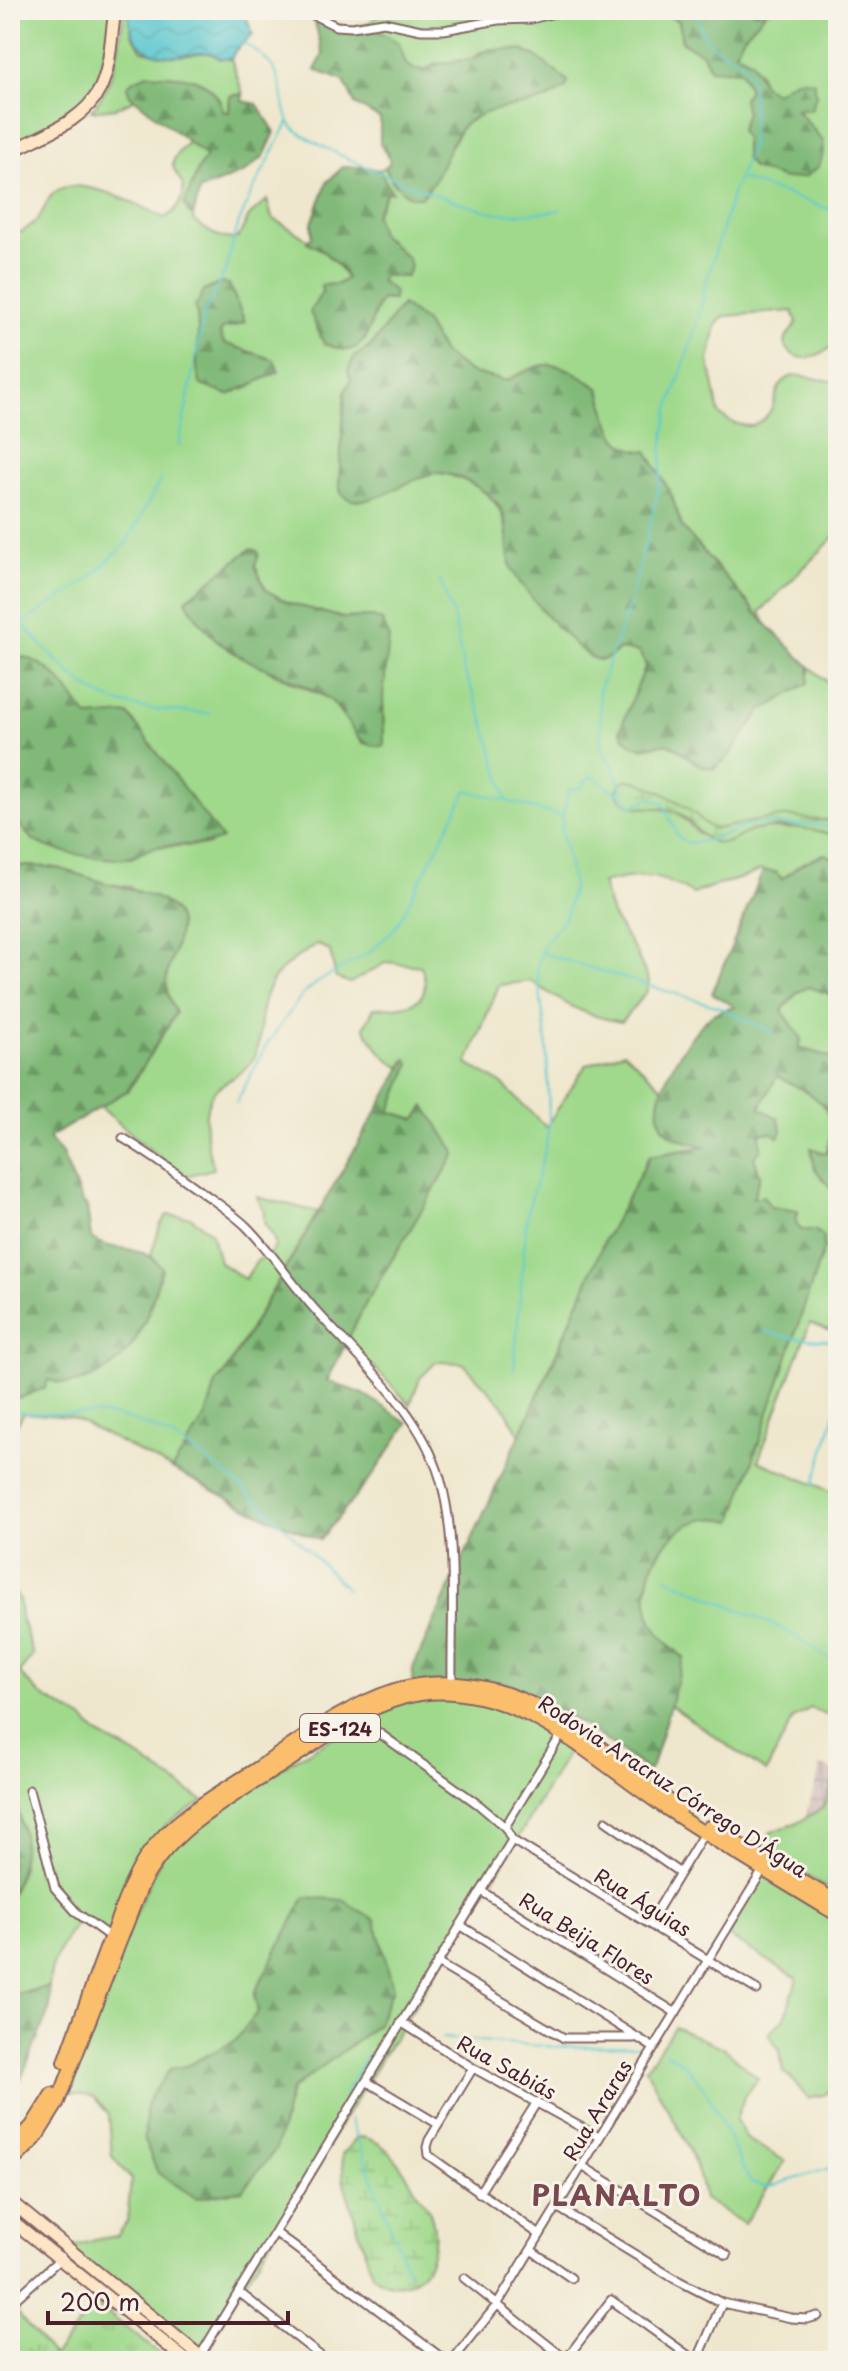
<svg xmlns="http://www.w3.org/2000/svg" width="848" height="2371" viewBox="0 0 848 2371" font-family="'Playpen Sans',sans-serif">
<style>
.industrial{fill:url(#industrial-grid)}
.grass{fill:#a0d98c;stroke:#757c5c;stroke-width:2;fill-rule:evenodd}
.forest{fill:url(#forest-firs);stroke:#656c52;stroke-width:2}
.wetland{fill:url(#wetland-marsh);stroke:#757c5c;stroke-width:2}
.park{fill:url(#park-tufts);stroke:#757c5c;stroke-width:2}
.water{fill:url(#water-waves);stroke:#52747d;stroke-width:2}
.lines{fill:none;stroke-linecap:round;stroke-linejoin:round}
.stream{stroke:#5bc8cf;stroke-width:2}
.street-casing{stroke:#846564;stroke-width:11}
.secondary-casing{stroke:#846564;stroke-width:15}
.primary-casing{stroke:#846564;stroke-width:16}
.street{stroke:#fff;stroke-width:7}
.secondary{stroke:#fde5c5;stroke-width:11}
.primary{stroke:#fabe6d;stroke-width:12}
.labels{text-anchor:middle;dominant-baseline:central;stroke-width:6;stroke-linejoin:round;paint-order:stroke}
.shield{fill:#f7f3e8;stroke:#7e5f64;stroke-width:2}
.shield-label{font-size:18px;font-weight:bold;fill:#4a1f2b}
.street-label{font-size:20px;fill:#4a1f2b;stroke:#f7f3e8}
.district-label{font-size:28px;font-weight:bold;letter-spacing:2px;fill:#79494f;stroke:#f7f3e8}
</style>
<defs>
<pattern id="industrial-grid" width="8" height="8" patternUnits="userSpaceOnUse" patternTransform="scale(2)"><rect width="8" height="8" fill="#d1bfbe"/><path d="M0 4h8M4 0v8" fill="none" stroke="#b5a4a3"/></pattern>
<pattern id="forest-firs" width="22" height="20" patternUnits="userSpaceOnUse" patternTransform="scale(2)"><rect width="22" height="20" fill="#80b978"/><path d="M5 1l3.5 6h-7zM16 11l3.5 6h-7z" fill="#6b9663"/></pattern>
<pattern id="wetland-marsh" width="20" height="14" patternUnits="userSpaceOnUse" patternTransform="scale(2)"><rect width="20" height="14" fill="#a0d98c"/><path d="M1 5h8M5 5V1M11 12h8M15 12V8" fill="none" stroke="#8bba79"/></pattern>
<pattern id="park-tufts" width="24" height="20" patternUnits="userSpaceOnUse" patternTransform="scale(2)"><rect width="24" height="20" fill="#a0d98c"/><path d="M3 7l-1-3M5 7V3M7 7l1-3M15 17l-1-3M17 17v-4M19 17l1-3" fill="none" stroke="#8bba79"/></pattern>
<pattern id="water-waves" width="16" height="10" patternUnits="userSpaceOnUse" patternTransform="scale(2)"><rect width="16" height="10" fill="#5bc8cf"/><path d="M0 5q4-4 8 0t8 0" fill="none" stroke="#51abb2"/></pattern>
</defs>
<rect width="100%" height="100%" fill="#f7f3e8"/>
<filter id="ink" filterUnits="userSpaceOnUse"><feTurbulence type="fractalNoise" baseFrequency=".0125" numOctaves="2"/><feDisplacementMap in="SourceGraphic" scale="16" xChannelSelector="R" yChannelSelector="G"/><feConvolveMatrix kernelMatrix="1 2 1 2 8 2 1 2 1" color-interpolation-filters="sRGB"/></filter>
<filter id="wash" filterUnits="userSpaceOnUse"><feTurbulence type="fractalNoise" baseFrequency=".006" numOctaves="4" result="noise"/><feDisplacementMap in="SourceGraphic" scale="32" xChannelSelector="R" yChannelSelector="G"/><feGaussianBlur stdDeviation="1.8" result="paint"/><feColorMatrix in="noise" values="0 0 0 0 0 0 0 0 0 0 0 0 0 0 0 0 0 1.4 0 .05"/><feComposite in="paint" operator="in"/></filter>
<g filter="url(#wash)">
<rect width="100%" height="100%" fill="#efe7cd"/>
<path class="industrial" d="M821 1766 838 1772V1890L792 1862Z"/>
<path class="grass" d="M10 10H112C106 47 104 88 71 113 54 127 29 135 10 146Z
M124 10H129L132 35 142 50C153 52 164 56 175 56 192 57 206 47 220 59H231L243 94 230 96 229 113 130 95 134 100 116 108 91 111C116 82 119 46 124 10Z
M380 10H654L679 21 682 42 741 70 749 90 743 98 746 112 741 130 745 139V158C774 173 789 189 819 166L823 141 795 108 763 85 759 72 735 52 743 37 768 10H838V343C824 352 805 367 789 351 785 347 784 344 786 339 788 333 794 328 797 322L793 311 724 316 716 325 709 361 719 414C730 422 738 426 752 426 760 422 767 418 771 410 777 397 776 380 794 376 809 374 823 383 838 381V533L760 612 767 625 682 527 671 494 647 452C609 451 608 418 600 389 558 361 552 356 506 381L469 372 443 353 424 321 402 305 371 346 354 357 351 380 345 392 339 484 373 498C390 490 418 474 436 473 446 472 457 478 466 481 506 499 508 528 511 567L612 656 620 649 639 652 646 665 620 730 643 748 668 743 689 756 697 764 744 733 761 711 808 683 810 667 838 691V819C823 823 800 817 782 817 762 818 732 831 715 829 706 828 700 820 695 814L638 782C629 779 617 782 617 794L640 808 650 806 678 813 699 834 712 841 724 843 746 832 767 828 787 829 802 827 838 836V859L824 854 801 864 782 879 761 870C739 882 715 883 693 894 656 872 643 874 602 883L612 915 635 951 649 981 647 991 621 1022C581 1015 563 1003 531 981L499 985 467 1064 501 1083 546 1127 586 1065 624 1052 664 1089 663 1091 707 1146 649 1156 587 1282 520 1436 503 1405 463 1363 436 1362 420 1378 410 1405 374 1367 344 1346 366 1303 426 1106 416 1119 390 1112 406 1059 401 1068C383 1057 375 1046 364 1027L374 1008C405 1007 436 1007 421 966L387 962 350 983 336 978 330 951 317 944C285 965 264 977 261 1018 260 1032 260 1048 252 1060 246 1072 229 1079 219 1087 197 1104 207 1147 213 1169L182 1177 99 1106 129 1090 176 1013 166 995V977L179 928 130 887 105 883 59 868 10 865V816L18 821 32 839 131 858 153 847 209 845 88 717 60 680 24 657 10 660V230L22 232C27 228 33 224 37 220 45 211 46 197 58 190 82 176 142 206 164 218 175 213 185 200 183 186 181 178 172 172 173 163 174 155 183 148 188 142L206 156 198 170 187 212 193 216V220C205 229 221 242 238 238L249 216 267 200 272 218C298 233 332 252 347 279L322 292 324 344 345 350 365 340 377 305 383 299 392 300 380 281 384 275 406 277 407 257 381 235 374 215 387 192H391L379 170 385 167 394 185 433 183 438 168 463 125 484 113 568 81 535 56 522 50 480 52 472 59 437 64 425 70 414 69 406 64 367 24 379 15ZM195 306 236 326 222 329 220 334 224 344 274 360 253 385 244 390 200 330ZM257 551 259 554 255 565 266 590 289 603 343 618 373 617 383 697 384 746 363 743 330 699 275 674 206 628 197 618 186 599Z
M808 987 827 993 838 1002V1060L798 1047 782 1010 798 992Z
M777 1076C813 1095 843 1105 826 1154L812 1149 815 1169 838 1196V1334L810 1323 758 1461 838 1494V1895L762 1848 771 1832 797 1823 823 1808 837 1774V1739L832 1717 810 1708 793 1719 766 1772 670 1705 684 1658C668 1644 652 1631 648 1609 639 1561 682 1505 732 1521L801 1230 796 1223 798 1211 771 1207 752 1198 760 1176 754 1157 760 1133H771L759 1108Z
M257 1197 318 1212 224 1374 217 1381 206 1416 172 1469 71 1417 24 1413 10 1435V1397C26 1398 35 1389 47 1379 65 1385 72 1385 89 1378 138 1361 148 1313 162 1268L151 1255 160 1226 167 1215 190 1217 211 1232 219 1262 245 1279 257 1261 269 1254 276 1246 272 1234 264 1223V1211Z
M10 1589 19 1598 21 1617 33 1655 19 1673 40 1694 84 1720 99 1735 133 1753 203 1801 165 1825 134 1862 108 1937 80 1919C65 1938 50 1961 49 1987L10 1995V1897L22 1868 17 1806 10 1789Z
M467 1696 576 1738 503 1864 326 2147 199 2361H191L55 2252 99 2239 117 2236 127 2222 131 2179 112 2156 109 2115 94 2097 63 2091 114 1959 163 1853 270 1774 394 1702ZM393 1988 377 2025 291 2090 276 2149 170 2069 186 2066 236 2041 258 2011 254 1994Z
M766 1868 838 1912V2079L826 2094 809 2099C800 2091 793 2077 783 2072L780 2050 768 2034 785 2018 797 1978 728 1936Z
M674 2027 724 2048 759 2079 745 2094 736 2120 747 2139 785 2161 744 2224 704 2199C698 2152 667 2111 646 2069Z"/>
<path class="forest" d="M654 10H768L743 37 735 52 752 61 763 85 776 93C789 83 797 75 814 82L816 95 811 110 796 109 823 141 824 150 819 166 805 177 784 179 752 168 745 157V139L740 130 746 112 743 98 749 90 741 71 710 69 703 54 682 42 679 21Z
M314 18 348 28 367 24 399 43 406 64 414 69 425 70 437 64 471 59 490 49 522 50 535 56 568 81 566 88C557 93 547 100 538 102 513 109 479 107 461 128 451 139 431 195 421 197 403 199 392 180 385 167L389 164 390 159 380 144V119L355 104 344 81 315 70 323 55Z
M147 74C181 76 213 74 224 112H229L230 96 243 94 242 101 257 104 275 132 264 156 245 172 200 190 193 216 184 205 198 170 206 156 130 95 127 87 132 81Z
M343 167H367L379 170 392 192H387L375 215 381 235 407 257 411 267 406 277 384 275 380 281 394 291 393 300 382 299C370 313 371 348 348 350 341 350 332 346 324 344L310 312 322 292 321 285 338 284 347 278C339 264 322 248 307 242L312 237V223L327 182Z
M220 283 229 284 245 322 222 329 220 334 224 343 274 360 279 372 228 395 201 385C191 360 203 334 195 307L204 291Z
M402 305 424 321 443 353 469 372 506 381C553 356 557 361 600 389 608 418 610 451 647 451L671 494 682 527 767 625 810 667 808 683 761 711 728 757 714 769C696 767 683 751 668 743 647 747 630 752 620 730L646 665 639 652 620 649C614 654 607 660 599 660 580 658 518 586 511 567 504 546 512 520 496 502 483 488 456 472 436 473 410 475 361 518 341 493L339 484 345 392 351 380 348 371 354 357 371 346Z
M250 549 256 550 259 554 255 566 266 590 289 603 343 618 373 617 382 621 389 637 383 697 384 746C351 750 350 712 326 697 269 662 221 666 186 600Z
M24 657C55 666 69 692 88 717L128 714 222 839C200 848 178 843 155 847 145 849 137 857 127 858 106 861 47 852 31 838 23 831 20 822 10 816V660Z
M824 854 838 859V1002L827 993 808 987 798 992 782 1010 802 1039 798 1047 838 1060V1196L815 1169 811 1148 826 1153C843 1105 813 1095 777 1076L760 1108 778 1118 782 1131 778 1137 771 1133H760L761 1149 754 1157 760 1176 753 1198 763 1196 771 1207 798 1211 796 1223 801 1230H815L823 1237 824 1247 733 1521C683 1505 639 1560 648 1608 652 1631 668 1644 684 1658L652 1766 648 1771C611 1744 573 1715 530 1697L412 1683 413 1668 557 1354 604 1241 650 1156 705 1147C691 1141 671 1141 662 1125 647 1095 689 1033 712 1015 719 1010 727 1009 735 1007L712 993 763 871 776 872 782 879 801 864Z
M10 865C26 867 44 865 60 869 74 872 87 878 101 882 124 889 183 895 179 930 175 966 154 975 176 1012L128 1090 49 1138 62 1154 82 1202 87 1207 91 1238C118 1256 140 1240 162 1268 148 1313 138 1361 90 1378 72 1385 65 1385 48 1380L45 1388 20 1398 10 1397Z
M407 1059 410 1064 390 1112 416 1119 425 1106 456 1153 366 1303 327 1381 363 1394 408 1423 373 1475 320 1540 253 1511 172 1469 206 1416 217 1381 224 1375Z
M10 1789C28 1833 28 1854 10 1897Z
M305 1897 343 1900 375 1920 393 1988 377 2025 291 2090 276 2149 243 2190 196 2198 158 2173 144 2140 147 2102 170 2069 186 2066 235 2041 258 2011 254 1994Z
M49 1987 50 2008 10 2106V1995Z"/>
<path class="wetland" d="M626 780C641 779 683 803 695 814 702 820 705 826 715 829 737 825 758 820 780 817 799 815 820 824 838 819V836C813 828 777 824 752 831 742 833 733 843 724 843 701 845 695 821 678 813 655 802 628 816 617 793L620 784Z
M357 2137C387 2137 404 2171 418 2194 422 2200 429 2208 431 2215 439 2239 433 2275 406 2283 393 2287 382 2283 372 2274L344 2183 342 2154Z"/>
<path class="park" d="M96 2304 169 2361H10V2309L12 2307 53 2356Z"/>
<path class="water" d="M129 10H243L253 34 235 51 231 59H220C206 47 193 56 177 56 145 58 128 41 129 10Z"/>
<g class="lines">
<path class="stream" d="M696 10 702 31 711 45 742 62 750 75 753 100 751 146 733 192 706 283 697 324 669 409 663 442 660 482 648 534 630 603 599 690 601 748 614 768 627 803 633 806 651 798 663 803 678 837 687 843 707 841 752 824 838 826
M10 20 19 10
M242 42C271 59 280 70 284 104 286 112 286 119 292 126 313 150 465 209 499 213 520 215 540 213 560 210
M741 179 838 212
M179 446 204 313 225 272 238 225 250 196 288 123
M440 581 454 619 463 668 483 719 507 800
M10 610C35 637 72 683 106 698 136 711 177 711 210 713
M24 622 88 580 127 542 161 479
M542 953 719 1007 773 1033
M236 1103 267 1044 302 995 318 982 370 952 396 927 467 790 561 816
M763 1331 793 1338 838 1341
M514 1370 527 1214 546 1146 549 1121 547 1047 537 968 543 946 566 916 573 886 562 832V817L569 789 581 788 586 780 593 775 607 788 623 795
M10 1411C44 1416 80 1411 114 1416 199 1430 287 1531 347 1589
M814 1485 838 1403
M665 1577 787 1631 838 1664
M10 1639 18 1640
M442 2038 554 2047 639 2046
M666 2053C711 2073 727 2143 751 2183L768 2187 834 2167 838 2168
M344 2103C348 2080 368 2051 387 2038
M350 2120 409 2275"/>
</g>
</g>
<g filter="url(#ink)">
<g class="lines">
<g class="street-casing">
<path id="street" d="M303 10 336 26 352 27 384 22 421 30H444L498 20 531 19 566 10
M123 1138C149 1154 173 1171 198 1189 214 1201 231 1212 246 1226 273 1253 293 1286 319 1314 365 1365 420 1411 440 1478 458 1539 451 1620 452 1683
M357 1717 479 1805 505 1827 512 1840 757 1990
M29 1790 55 1888 77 1913 110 1937
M606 1821 680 1873
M505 1827 561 1735
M481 1891 676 2013
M649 1924 704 1833
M460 1925 654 2048
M437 1963 564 2038H634
M401 2022 473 2068 599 2137
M473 2068 429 2140 427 2147 428 2155 540 2235
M366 2081 438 2124
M582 2166 727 2255
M479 2193 537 2102
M557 2207 675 2279 722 2303 791 2318 807 2319 818 2316
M276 2233 446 2361
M531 2250 571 2278
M464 2278 568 2361
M240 2293 327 2361
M10 2304 62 2257
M200 2356 512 1840
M566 2359 611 2300 696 2361
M452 2361 497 2305 763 1870
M697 2361 722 2303"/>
</g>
<g class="secondary-casing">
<path id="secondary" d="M10 152C41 135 83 123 100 89 111 66 111 35 115 10
M10 2201 206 2361
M10 2219 187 2361"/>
</g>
<g class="primary-casing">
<path id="primary" d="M709 1827 838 1902
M65 2062C81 2018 96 1974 113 1931 123 1904 132 1877 148 1854 175 1816 220 1793 258 1768 302 1739 345 1706 395 1690 429 1680 464 1682 497 1691 564 1709 625 1769 680 1809
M10 2149 32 2126 52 2094
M10 2164 35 2139 57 2104 141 1887C170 1828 228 1800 281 1766 325 1738 368 1702 420 1694 517 1681 593 1760 667 1809 723 1846 781 1881 838 1915"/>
</g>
<use href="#street" class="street"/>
<use href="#secondary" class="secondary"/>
<use href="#primary" class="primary"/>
</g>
</g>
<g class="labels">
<rect class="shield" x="300" y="1714" width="80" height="28" rx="6"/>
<g class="shield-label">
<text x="340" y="1728">ES-124</text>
</g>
<g class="street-label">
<text transform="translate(673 1786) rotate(33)">Rodovia Aracruz Córrego D'Água</text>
<text transform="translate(643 1902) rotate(32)">Rua Águias</text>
<text transform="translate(587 1938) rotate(32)">Rua Beija Flores</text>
<text transform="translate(507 2067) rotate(29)">Rua Sabiás</text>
<text transform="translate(597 2110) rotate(-59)">Rua Araras</text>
</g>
<g class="district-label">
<text x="617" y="2194">PLANALTO</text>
</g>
</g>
<rect width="848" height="2371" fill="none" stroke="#f7f3e8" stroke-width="40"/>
<path d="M48 2311v12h240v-12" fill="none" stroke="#4a1f2b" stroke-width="4"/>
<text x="60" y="2311" font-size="24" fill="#4a1f2b" stroke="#f7f3e8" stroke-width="6" paint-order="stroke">200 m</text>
</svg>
